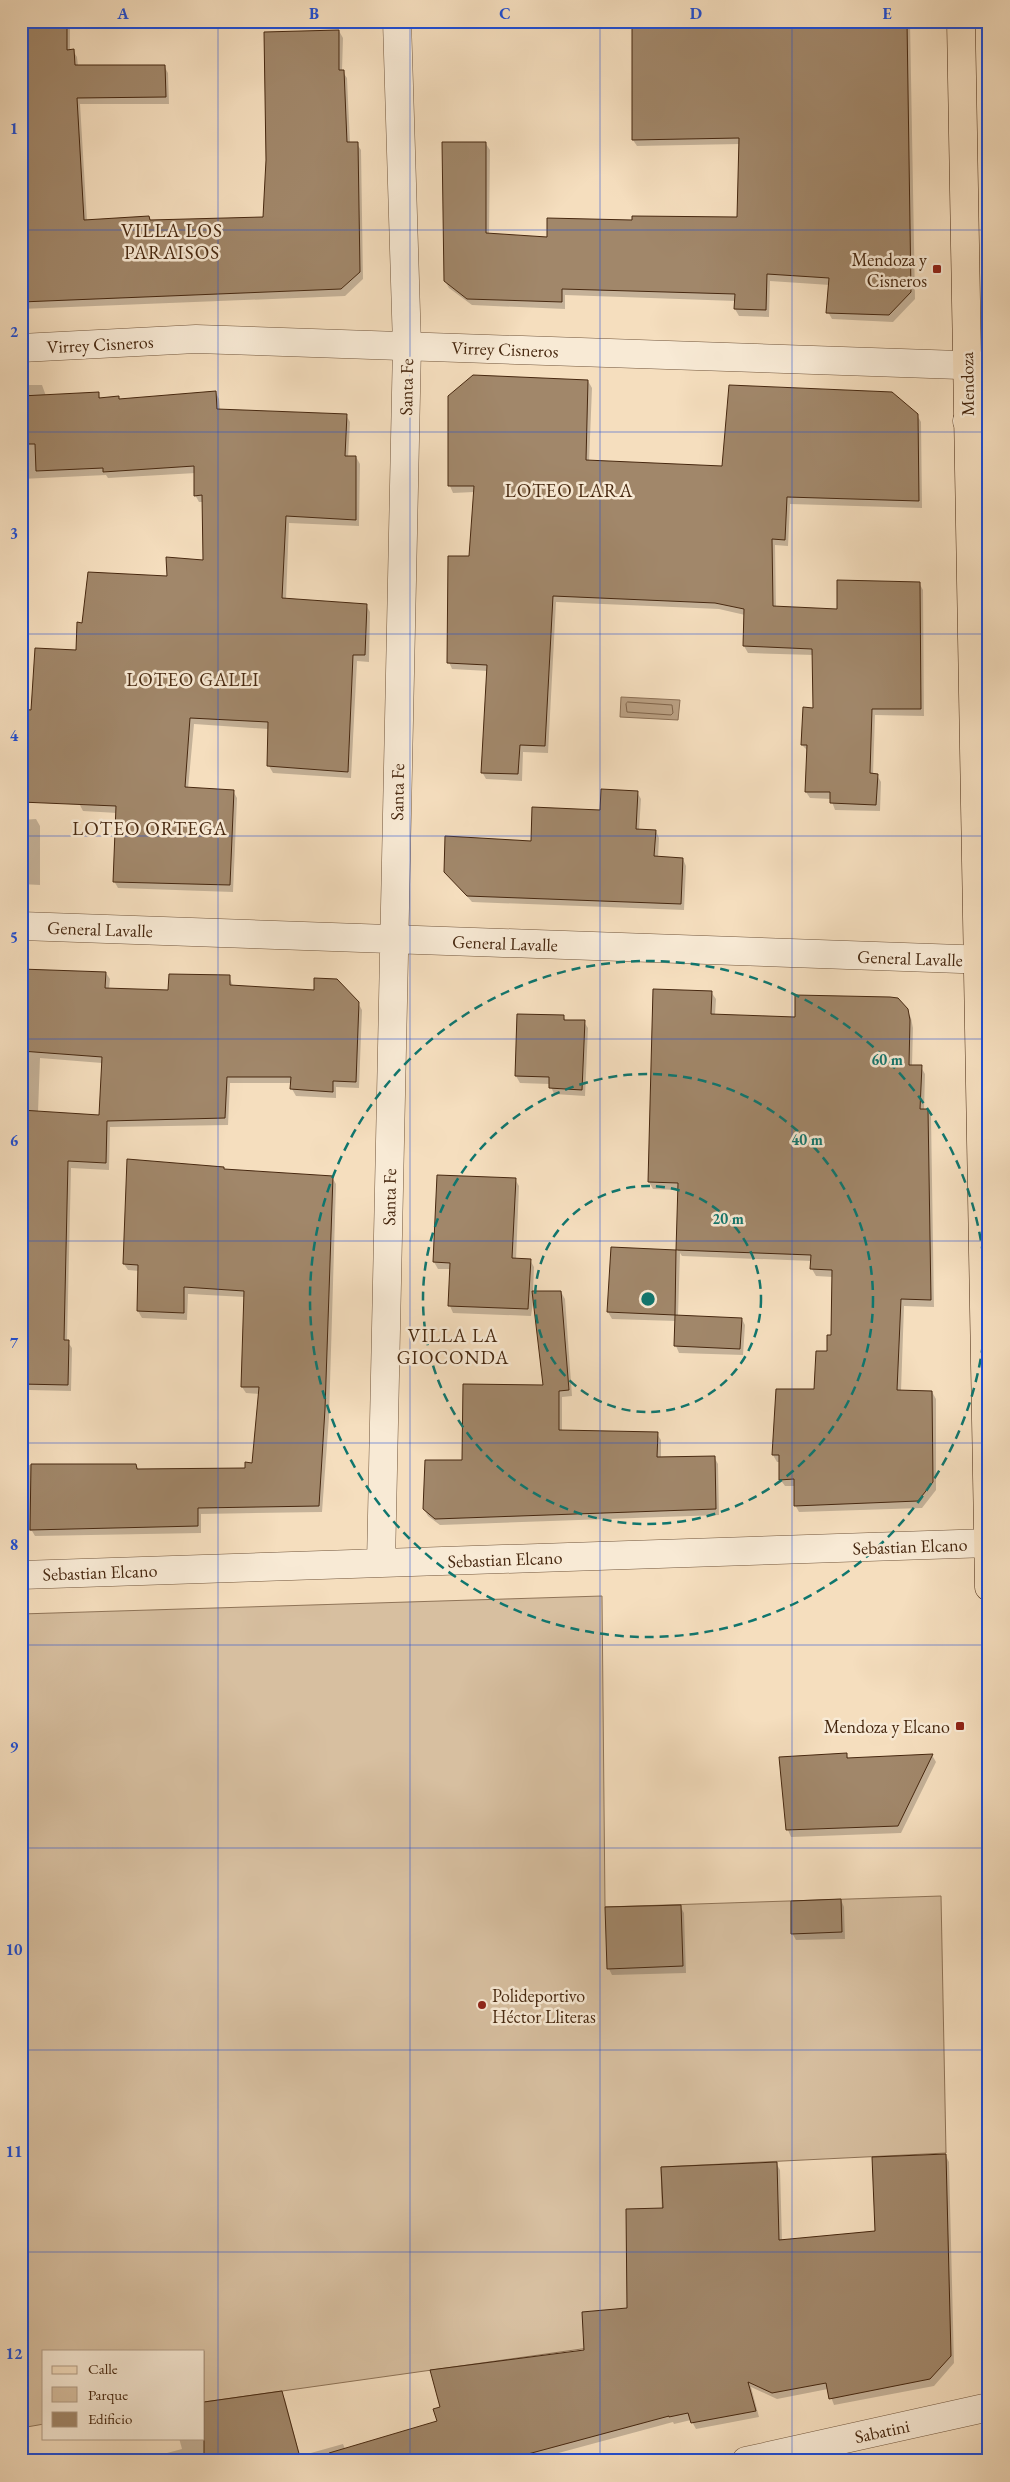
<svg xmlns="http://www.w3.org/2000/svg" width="1010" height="2482" viewBox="0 0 1010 2482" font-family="'EB Garamond',serif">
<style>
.green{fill:#d7bfa0;stroke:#8f7458}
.water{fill:#baa083;stroke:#8c7055}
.shadow{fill:#0003;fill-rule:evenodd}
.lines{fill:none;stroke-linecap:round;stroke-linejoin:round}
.shore{stroke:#80644a;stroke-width:1}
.building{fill:#a1876a;stroke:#472810}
.minor-casing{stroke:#72563c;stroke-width:29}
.major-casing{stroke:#472810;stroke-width:29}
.minor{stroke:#f8ead5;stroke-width:28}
.major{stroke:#f5debe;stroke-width:28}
.grid{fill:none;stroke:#1d4ed8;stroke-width:1;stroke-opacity:0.55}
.ring{fill:none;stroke:#0f766e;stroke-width:2.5;stroke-dasharray:9 6}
.poi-dot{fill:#8f2418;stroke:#f8ead5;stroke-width:2}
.labels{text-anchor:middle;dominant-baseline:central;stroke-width:5;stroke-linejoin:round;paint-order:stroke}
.poi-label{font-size:18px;fill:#472810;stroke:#f8ead5;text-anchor:end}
.street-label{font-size:18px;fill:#472810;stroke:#f8ead5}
.neighbourhood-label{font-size:19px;letter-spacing:1px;fill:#472810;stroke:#f8ead5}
.centre{fill:#0f766e;stroke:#f8ead5;stroke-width:2.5}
.ring-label{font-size:15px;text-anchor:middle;font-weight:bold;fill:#0f766e;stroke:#f8ead5;stroke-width:5;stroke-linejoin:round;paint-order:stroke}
.neatline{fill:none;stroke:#1d4ed8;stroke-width:2}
.grid-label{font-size:16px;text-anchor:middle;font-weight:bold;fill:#1d4ed8}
</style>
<rect width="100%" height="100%" fill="#f5debe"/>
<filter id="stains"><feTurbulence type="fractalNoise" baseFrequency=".004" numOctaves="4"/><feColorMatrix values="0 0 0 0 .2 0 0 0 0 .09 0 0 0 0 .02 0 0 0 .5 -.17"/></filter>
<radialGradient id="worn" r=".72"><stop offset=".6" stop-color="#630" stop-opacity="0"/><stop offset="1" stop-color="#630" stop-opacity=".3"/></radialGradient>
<path class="green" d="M602 1596 605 1907 941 1896 946 2153 661 2167 667 2337 204 2402V2351H44V2424L21 2428V1614Z"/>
<path class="water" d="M621 697 680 700 678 720 620 717Z"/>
<path class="shadow" d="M21 21H70V51H73L77 57 78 66H164L168 73 169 104H80L87 221 149 217 151 221 264 219 339 31 343 38 342 71 347 78 350 143 357 144 361 150 363 279 345 296 21 309Z
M634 21H910L915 299 893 322 832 319 828 312 830 285 770 281 769 317 739 316 735 309 736 301 565 295V309L472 305 449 288 445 281 486 144 490 150 489 235 548 238 634 222 738 218 740 144 637 146 633 140Z
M588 381 592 388 589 462 723 467 917 415 921 422 922 508 790 504 788 546 775 545 776 607 839 611 919 583 923 590 924 716 875 715 873 775H877L881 782 880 811 835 810 831 799 810 798 806 792 808 751 802 745 814 709V655L748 653 744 646 745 615 719 609 556 602 548 753 523 752 522 781 486 779 482 772 488 671 452 669 449 662 470 558 474 492 453 493 450 486V397Z
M21 385H42L46 396 98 394 101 399 118 398 120 400 216 393 219 399 220 410 346 415 350 422 348 458 356 457 360 464 359 526 289 523 286 600 366 605 370 612 369 662 357 661 351 778 273 773 269 766V729L194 724 188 789 233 791 237 798 233 892 118 888 114 881 117 813 83 811 32 711 77 651 83 624 169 577 205 561 203 502H199L195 495 196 473 108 478 106 475 21 479Z
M637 792 641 799 639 830 656 831 659 838 658 858 683 859 686 866 684 910 472 902 445 871 532 842Z
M36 819 40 826V885L21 884V820Z
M21 970 106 973 110 979 109 989 169 991 229 977 233 986 358 1003 362 1010 359 1088 336 1087V1098L296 1096 292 1089V1083H230L228 1125 110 1127 109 1170 71 1168 67 1341 72 1348 71 1391 29 1390 28 1465H136L139 1470 246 1469 253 1464 259 1394 246 1393 242 1387 245 1297 188 1294 187 1320 142 1318 138 1311 139 1271 128 1270 124 1264 224 1170 332 1177 336 1184 329 1417 322 1512 201 1514V1533L35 1536 32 1531H21ZM40 1058 102 1063 100 1116 38 1112Z
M711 992 716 999 715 1015 796 1018 907 1010 911 1018 913 1028 912 1066 921 1067 925 1074 924 1110H927L931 1117 934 1307 904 1306 901 1391 932 1392 936 1399V1490L922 1508 799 1512 795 1505V1486H785L780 1479V1462H777L773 1455 777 1390H816L832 1337 833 1277 816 1276 812 1269V1261L682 1256 680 1253 678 1316 742 1319 745 1325 743 1355 679 1353 676 1346V1321L612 1319 608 1312 612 1248 678 1251 679 1190 653 1189 649 1182Z
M563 1016 566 1021 584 1022 588 1028 585 1096 554 1094 550 1084 520 1083 516 1076Z
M515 1179 519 1186 516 1260H530L534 1267 533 1292H561L565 1299 572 1396 562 1397V1432L657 1434 661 1440V1458L714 1457 718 1464 719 1515 440 1525 428 1516 424 1509 463 1461 544 1386 534 1296 531 1316 453 1313 450 1306 451 1269H438L434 1262Z
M846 1754 849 1759 932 1755 936 1762 901 1833 791 1837 788 1830Z
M841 1900 844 1907 845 1939 796 1940 792 1933Z
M680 1906 684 1913 686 1973 612 1975 609 1969Z
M946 2156 949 2162 954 2363 934 2386 834 2405 828 2389 777 2399 751 2387 759 2417 696 2429 691 2420 674 2424 673 2422 529 2461H406L439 2422 586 2351 628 2309 664 2209 776 2163 780 2170 782 2241 877 2232Z
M281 2392 285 2399 300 2456 343 2444 350 2461H137L182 2449 179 2438H204V2403Z"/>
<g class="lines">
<path class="shore" d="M628 702 672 705 673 713 671 715 627 712 626 704Z"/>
</g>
<path class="building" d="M21 21H67V50L74 49 75 65H165L166 97 77 98 84 220 149 216 150 220 263 217 266 160 264 32 339 30V70H344L347 142H358L360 272 341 289 21 302Z
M632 21H907L911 292 889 315 826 313 829 278 767 274 766 310 734 309 735 294 562 289V302L467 299 444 281 442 142H486V233L547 237V218L632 220V216L737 217 739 138 632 140Z
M473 375 588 380 586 460 722 466 729 385 892 392 918 414 919 501 787 497 785 540 772 539 773 606 837 609V580L920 582 921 709H872L870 773 878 774 876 805 830 803V792H805L807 745H801L803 707 813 708 812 649 743 646 744 609 715 603 553 596 545 746 520 745 518 774 481 773 487 665 447 663 448 556H469L474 486H448V396Z
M216 391 217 409 347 414 345 456H356V520L286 516 282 598 367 604 365 655H353L348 772 267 766 268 722 190 718 185 787 234 790 230 885 113 882 116 806 21 802V709L31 710 35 648 76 650 77 622 82 623 88 572 167 576 166 557 203 560 202 495 194 496V466L103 472V468L36 471 35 444H21V396L99 392V398L119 396V399Z
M601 789 638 791 636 829 656 830 654 856 683 858 681 904 467 896 444 872 445 836 531 841 532 807 600 810Z
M21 969 106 972 105 988 168 990 169 974 230 975V985L314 990V978L337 979 359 1002 356 1082 333 1081V1092L290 1089 291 1077H227L225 1118 107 1121 106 1163 68 1161 64 1340H69L68 1385 21 1384V1110L99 1115 102 1057 21 1051Z
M653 989 712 991 711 1014 795 1017V995L890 997 898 998 908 1009 910 1020 909 1065H922L920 1109H928L931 1300 901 1299 897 1390 932 1391 933 1482 918 1501 794 1506V1479L779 1480V1455H772L776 1389H814L816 1351H827V1335H831L832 1270 810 1269 811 1255 676 1250 678 1183 648 1182Z
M517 1014 564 1015V1020H585L582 1090 549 1088V1077L515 1076Z
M127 1159 224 1167V1169L333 1176 325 1409 319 1506 198 1508V1526L30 1530 31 1464H136L137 1469 245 1468V1462L252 1463 259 1387H241L244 1291 184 1287V1313L137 1311 138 1265 123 1264Z
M437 1175 516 1178 512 1258 531 1259 528 1309 448 1306 450 1263 433 1262Z
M611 1247 676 1250 675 1315 607 1312Z
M532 1291H561L569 1390 559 1391V1430L658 1432 657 1457 715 1456 716 1509 435 1519 423 1509 425 1460H462L463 1384 543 1385Z
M675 1315 742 1318 740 1349 674 1346Z
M847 1753V1758L933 1754 898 1826 786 1830 779 1757Z
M841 1899 842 1932 791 1934V1901Z
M681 1905 683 1966 607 1969 605 1907Z
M946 2154 951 2356 930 2379 829 2399 826 2383 772 2393 748 2382 756 2411 691 2423 688 2413 669 2417V2416L502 2461H330L329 2453 437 2421 433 2409 440 2407 430 2370 584 2350 582 2312 627 2308 626 2209 663 2208 661 2167 777 2162 779 2240 875 2231 872 2157Z
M282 2391 301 2461H204V2402Z"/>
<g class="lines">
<g class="minor-casing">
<path id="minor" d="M21 348 196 339 989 366
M967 421 989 422
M21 926 989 960
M381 1563 407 346 397 21
M21 1575 989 1543
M746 2461 989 2407"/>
</g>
<g class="major-casing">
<path id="major" d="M961 21 989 1587"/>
</g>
<use href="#minor" class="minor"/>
<use href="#major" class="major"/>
</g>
<path class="grid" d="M218 21V2461M410 21V2461M600 21V2461M792 21V2461M21 230H989M21 432H989M21 634H989M21 836H989M21 1039H989M21 1241H989M21 1443H989M21 1645H989M21 1848H989M21 2050H989M21 2252H989"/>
<g class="ring">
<circle cx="648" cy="1299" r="113"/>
<circle cx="648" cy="1299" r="225"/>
<circle cx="648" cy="1299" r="338"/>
</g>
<g class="poi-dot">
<rect x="932" y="264" width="10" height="10" rx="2.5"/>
<rect x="955" y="1721" width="10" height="10" rx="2.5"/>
<circle cx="482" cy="2005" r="5"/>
</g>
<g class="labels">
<g class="poi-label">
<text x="927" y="259">Mendoza y<tspan x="927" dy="21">Cisneros</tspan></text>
<text x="950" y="1726">Mendoza y Elcano</text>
<text x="492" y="1995" text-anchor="start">Polideportivo<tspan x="492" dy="21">Héctor Lliteras</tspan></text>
</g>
<g class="street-label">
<text transform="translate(100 344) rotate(-3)">Virrey Cisneros</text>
<text transform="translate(505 349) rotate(2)">Virrey Cisneros</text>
<text transform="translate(967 384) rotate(-91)">Mendoza</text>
<text transform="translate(406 387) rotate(-89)">Santa Fe</text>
<text transform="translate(397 792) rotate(-89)">Santa Fe</text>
<text transform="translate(100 929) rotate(2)">General Lavalle</text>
<text transform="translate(505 943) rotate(2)">General Lavalle</text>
<text transform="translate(910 958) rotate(2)">General Lavalle</text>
<text transform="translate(389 1197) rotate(-89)">Santa Fe</text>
<text transform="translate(910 1546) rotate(-2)">Sebastian Elcano</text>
<text transform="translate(505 1559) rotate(-2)">Sebastian Elcano</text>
<text transform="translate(100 1572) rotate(-2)">Sebastian Elcano</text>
<text transform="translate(882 2431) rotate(-12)">Sabatini</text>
</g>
<g class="neighbourhood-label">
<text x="172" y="230">VILLA LOS<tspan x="172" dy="22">PARAISOS</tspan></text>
<text x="569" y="490">LOTEO LARA</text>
<text x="193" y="679">LOTEO GALLI</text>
<text x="150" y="828">LOTEO ORTEGA</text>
<text x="453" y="1335">VILLA LA<tspan x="453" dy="22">GIOCONDA</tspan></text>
</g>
</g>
<circle cx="648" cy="1299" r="8" class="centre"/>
<g class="ring-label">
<text x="887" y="1065">60 m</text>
<text x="807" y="1145">40 m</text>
<text x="728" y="1224">20 m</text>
</g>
<rect width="1010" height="2482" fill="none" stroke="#f5debe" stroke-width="55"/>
<rect x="42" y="2350" width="162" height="90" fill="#f8ead5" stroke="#b19c86"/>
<rect x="52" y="2366" width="25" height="8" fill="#f5debe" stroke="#b19c86"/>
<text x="88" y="2374" font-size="15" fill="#472810">Calle</text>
<rect x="52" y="2387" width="25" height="15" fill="#d7bfa0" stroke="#b19c86"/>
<text x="88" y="2400" font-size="15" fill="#472810">Parque</text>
<rect x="52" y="2412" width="25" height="15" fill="#a1876a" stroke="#b19c86"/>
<text x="88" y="2424" font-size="15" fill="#472810">Edificio</text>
<rect x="28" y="28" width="954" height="2426" class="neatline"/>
<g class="grid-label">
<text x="123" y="19">A</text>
<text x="314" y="19">B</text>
<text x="505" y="19">C</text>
<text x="696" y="19">D</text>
<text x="887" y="19">E</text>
<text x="14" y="134">1</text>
<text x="14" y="337">2</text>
<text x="14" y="539">3</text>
<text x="14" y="741">4</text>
<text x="14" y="943">5</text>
<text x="14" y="1146">6</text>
<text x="14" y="1348">7</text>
<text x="14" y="1550">8</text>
<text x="14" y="1752">9</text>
<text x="14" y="1955">10</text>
<text x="14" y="2157">11</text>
<text x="14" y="2359">12</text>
</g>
<rect width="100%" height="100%" filter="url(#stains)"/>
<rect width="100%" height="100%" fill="url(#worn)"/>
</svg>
